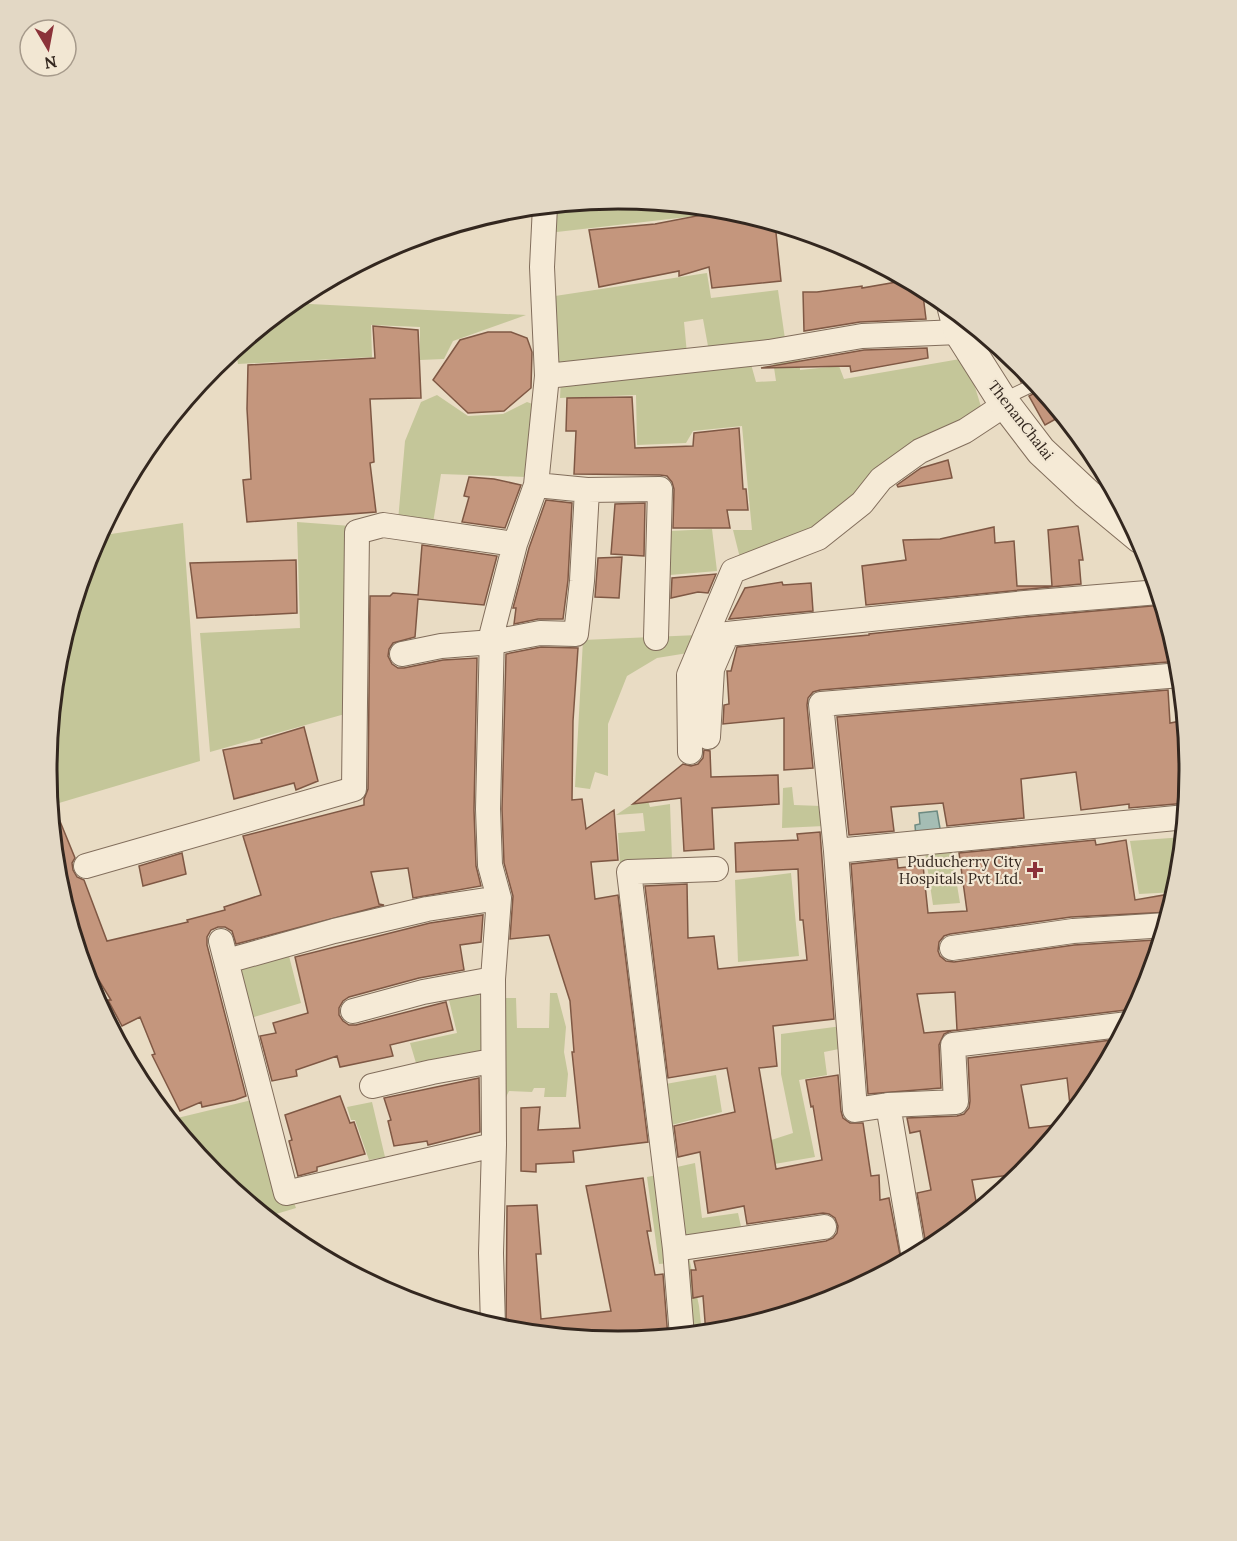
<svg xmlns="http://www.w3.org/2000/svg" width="1237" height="1541" viewBox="0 0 1237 1541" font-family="Lora,serif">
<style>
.green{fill:#c4c699}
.water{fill:#a5bdb4;stroke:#6d8a81;stroke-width:1.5}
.building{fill:#c4967d;stroke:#7f5844;stroke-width:1.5;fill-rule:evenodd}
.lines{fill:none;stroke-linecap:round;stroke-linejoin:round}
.service-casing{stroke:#826e5c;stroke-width:14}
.minor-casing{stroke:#826e5c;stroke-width:26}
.tertiary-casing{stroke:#826e5c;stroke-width:32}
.service{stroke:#f5ead6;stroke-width:12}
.minor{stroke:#f5ead6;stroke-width:24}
.tertiary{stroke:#f5ead6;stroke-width:30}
.poi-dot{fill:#8b3239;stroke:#f2e7d3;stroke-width:2}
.labels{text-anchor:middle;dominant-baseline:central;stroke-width:4.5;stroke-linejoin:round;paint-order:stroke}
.street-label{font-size:15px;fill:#33271f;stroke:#f2e7d3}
.poi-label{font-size:15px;fill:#33271f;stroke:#f2e7d3;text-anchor:end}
.rim{fill:none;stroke:#33271f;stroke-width:3}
</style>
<rect width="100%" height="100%" fill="#e9dcc4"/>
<path class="green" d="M619 199 695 206 696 216 548 233 550 205Z
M707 273 711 298 778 290 786 346 710 357 703 319 684 322 687 354 559 368 555 296Z
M291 303 526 315 453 341 444 359 420 360V327L371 325 372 357 238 364 235 348Z
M800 352V370L839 366 844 379 966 358 983 413 815 537 742 566 733 530H752L742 426 693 431 686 443 637 445 636 395 560 398 561 377 749 357 756 382 776 381 772 354Z
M437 395 468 416 503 414 527 402 538 406 526 477 441 474 433 523 398 521 405 441 421 402Z
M297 522 351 526 352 712 210 752 200 633 300 628Z
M183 523 200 761 59 803 47 771 58 659 90 551 98 536Z
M712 529 717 571 670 575V531Z
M698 635 694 652 657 658 627 676 608 724V776L595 772 590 789 575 787 583 640Z
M792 787 794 805 821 806 824 826 782 828 783 788Z
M646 795 650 807 670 804 672 860 620 865 618 833 645 831 643 813 616 815Z
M1184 837 1179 882 1177 892 1139 894 1130 841Z
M951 849 960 903 933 905 925 852Z
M791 873 799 956 738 962 735 880Z
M289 956 301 1003 251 1018 234 971Z
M479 984 482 1032 481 1061 419 1073 410 1043 457 1033 447 992Z
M550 993H557L566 1027 564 1052 568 1074 566 1097H544L545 1088H534L532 1092 509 1091 506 1097 500 998H516L517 1028H549Z
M842 1026 844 1048 824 1052 827 1075 799 1080 815 1157 763 1166 759 1144 793 1133 781 1074V1034Z
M716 1075 722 1112 664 1127 660 1085Z
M256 1099 296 1208 266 1217 214 1175 169 1120Z
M372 1102 385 1157 369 1160 355 1120H351L347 1107Z
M695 1163 702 1218 738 1213 742 1231 680 1240 668 1169Z
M662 1174 670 1263 659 1264 647 1177Z
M689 1257 699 1306 702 1334 687 1336 680 1258Z"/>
<path class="water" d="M937 811 941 834 916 837 915 825 920 824 919 813Z"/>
<path class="building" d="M701 207 730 210 775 223 781 281 712 288 709 267 679 276V271L599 287 589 230 655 224 702 215Z
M908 280 922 287 926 319 860 322 804 331 803 292H817L862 286V288Z
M373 326 418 330 421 398 370 399 374 462 370 463 376 512 247 522 243 480 251 479 247 409 248 365 375 358Z
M488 332H511L527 338 532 352 531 388 504 411 468 413 433 380 460 340Z
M927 348 928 358 851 372 850 366 761 368 864 350Z
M1025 368 1032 376 1021 382 1017 374Z
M1042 389 1063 415 1045 425 1029 396Z
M632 397 635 448 693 446 694 433 739 428 743 489H746L748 510H727L730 528H673L674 489 672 482 667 476 660 475 574 474 576 431H566L567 398Z
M948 460 952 478 898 487 897 485 921 468Z
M469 477 494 479 521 485 505 528 462 522 469 497 464 496Z
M546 500 572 503 568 580 563 619H538L514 624 516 608H513L529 548Z
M645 503 644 556 611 554 615 504Z
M1078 526 1083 560H1079L1081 584 866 605 862 566 906 560 903 540 940 539 994 527 995 543 1014 541 1017 586H1052L1048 530Z
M422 545 497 556 484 605 418 599 415 637 393 643 389 649 388 656 392 664 398 668H404L443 660 477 658 474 810 476 866 481 886 413 898 408 868 371 872 379 904 384 905 236 944 232 931 225 927H218L211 930 207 937V945L246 1096 235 1100 202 1107 201 1102 180 1111 152 1055 155 1054 140 1017 122 1026 108 1000H111L75 941 57 882 50 810 55 809 75 858 72 863 73 870 77 877 84 880 107 941 188 922 187 920 225 910 224 907 261 895 243 836 364 805V799L368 789 370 596H390L393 593 418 595Z
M622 557 619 598 595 597 598 558Z
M296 560 297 613 197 618 190 563Z
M716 574 708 593 698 592 671 598 672 578Z
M782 582 783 585 811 583 813 611 729 619 745 588Z
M1163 605 1180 661 820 690 813 692 808 698 807 705 813 768 784 770V718L723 724 724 705 729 704 727 671H731L737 647 869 635V634L1026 617Z
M541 647 578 648 573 721 572 800 582 799 586 829 614 810 618 860 591 862 595 899 618 895 648 1142 573 1151 574 1162 536 1164V1172L521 1171V1108L540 1107 538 1130 580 1128 572 1052H574L570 1001 549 935 510 939 513 896 504 863 502 809 506 654Z
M1168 690 1170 723 1186 720 1188 744H1184L1189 789 1187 803 1129 808V804L1081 810 1076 772 1021 779 1024 818 947 826 943 803 891 807 894 831 849 835 837 717Z
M304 727 318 781 296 790 294 783 234 799 223 750 262 743 261 740Z
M704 750 710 751 711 777 778 775 779 804 712 808 714 849 684 851 681 798 633 804 683 764 691 766 698 764 703 758Z
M820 832 834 1019 773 1026 777 1066 759 1068 776 1169 822 1160 813 1106 811 1107 806 1080 838 1075 841 1111 843 1118 850 1123H863L871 1176 879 1175 880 1200 889 1198 902 1265 837 1299 730 1332 706 1334 703 1296 693 1298 691 1270H696L694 1261 826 1241 833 1238 837 1233 838 1226 835 1218 829 1214 823 1213 747 1224 744 1206 708 1213 700 1152 678 1157 674 1126 735 1112 727 1068 668 1078 645 886 687 884 688 938 714 936 718 969 807 960 803 920H800L798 869 736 872 735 843 798 840 797 834Z
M1095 840 1096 845 1126 840 1135 900 1164 895V902L1174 901 1171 912 1071 917 950 934 944 936 939 942 938 951 940 956 946 961 954 962 1074 945 1155 940V961L1147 990 1135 1012 1126 1010 951 1031 944 1034 939 1045 941 1088 868 1094 851 864 897 859 898 868 923 865 928 913 967 911 959 853ZM955 992 957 1030 924 1033 917 994Z
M182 853 186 874 143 886 139 866Z
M483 915 481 942 460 945 464 970 419 978 349 997 343 1001 339 1008V1015L343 1021 349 1025H356L446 1002 453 1030 390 1045 393 1056 340 1067 337 1056 296 1070 297 1076 272 1081 260 1036 276 1033 273 1023 308 1013 295 957 430 923Z
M1120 1039 1094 1089 1081 1104 1070 1105 1067 1078 1021 1085 1029 1128 1065 1124 1025 1173 972 1180 978 1212 936 1246 927 1251 917 1193 931 1190 920 1131 910 1133 907 1118 957 1116 964 1114 969 1108 970 1101 968 1058Z
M479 1078 480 1132 428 1145 427 1141 394 1146 388 1121 391 1120 384 1098Z
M340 1096 350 1123 354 1122 365 1154 317 1167V1171L298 1176 289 1141 292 1140 285 1115Z
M643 1178 651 1231H647L655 1275 663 1274 668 1338 618 1342 506 1331 507 1206 537 1205 541 1254H536L541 1319 611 1311 586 1186Z"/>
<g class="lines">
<g class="service-casing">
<path id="service" d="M1002 400 1037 383"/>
</g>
<g class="minor-casing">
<path id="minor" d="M547 376 769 352 862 336 959 332
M536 485 587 490 660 489 656 638
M402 654 441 646 493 642 540 633 576 634 582 581 587 490
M708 737 712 669 727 634 1025 603 1159 592
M690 752 689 675 733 571 818 538 862 503 881 479 920 451 965 431 1006 404
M836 851 1186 817
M86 866 354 789 357 532 383 525 515 544
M221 941 286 1193 494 1145
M952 948 1073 931 1167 925
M227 961 334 931 427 909 499 898
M353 1011 423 992 493 979
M372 1086 432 1072 492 1061
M888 1105 956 1102 953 1045 1128 1024
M675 1249 824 1227
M914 1258 888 1105 855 1110 836 851 821 704 1181 675
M493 1327 491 1253 494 1145 493 979 499 898 490 865 488 809 492 633 515 544 536 485 547 376 542 267 545 206
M682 1336 675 1249 629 872 716 869"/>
</g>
<g class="tertiary-casing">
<path id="tertiary" d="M953 309 959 332 1002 400 1041 451 1087 494 1140 538"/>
</g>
<use href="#service" class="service"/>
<use href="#minor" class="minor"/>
<use href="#tertiary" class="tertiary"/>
</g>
<path class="poi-dot" d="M1032 861h6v6h6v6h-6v6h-6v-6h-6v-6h6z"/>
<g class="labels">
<g class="street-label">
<text transform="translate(1021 420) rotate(52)">ThenanChalai</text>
</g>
<g class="poi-label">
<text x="1022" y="861">Puducherry City<tspan x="1022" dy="17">Hospitals Pvt Ltd.</tspan></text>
</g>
</g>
<path d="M0 0H1237V1541H0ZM57 770a561 561 0 1 1 1122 0a561 561 0 1 1-1122 0Z" fill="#e3d8c5" fill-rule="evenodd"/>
<path class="rim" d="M57 770a561 561 0 1 1 1122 0a561 561 0 1 1-1122 0Z"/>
<g transform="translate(48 48) rotate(170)"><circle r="28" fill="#f2e7d3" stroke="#a69a8b" stroke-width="1.5"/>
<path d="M0-4.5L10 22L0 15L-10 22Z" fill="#8b3239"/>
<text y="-9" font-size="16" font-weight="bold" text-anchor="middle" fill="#33271f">N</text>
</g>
</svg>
